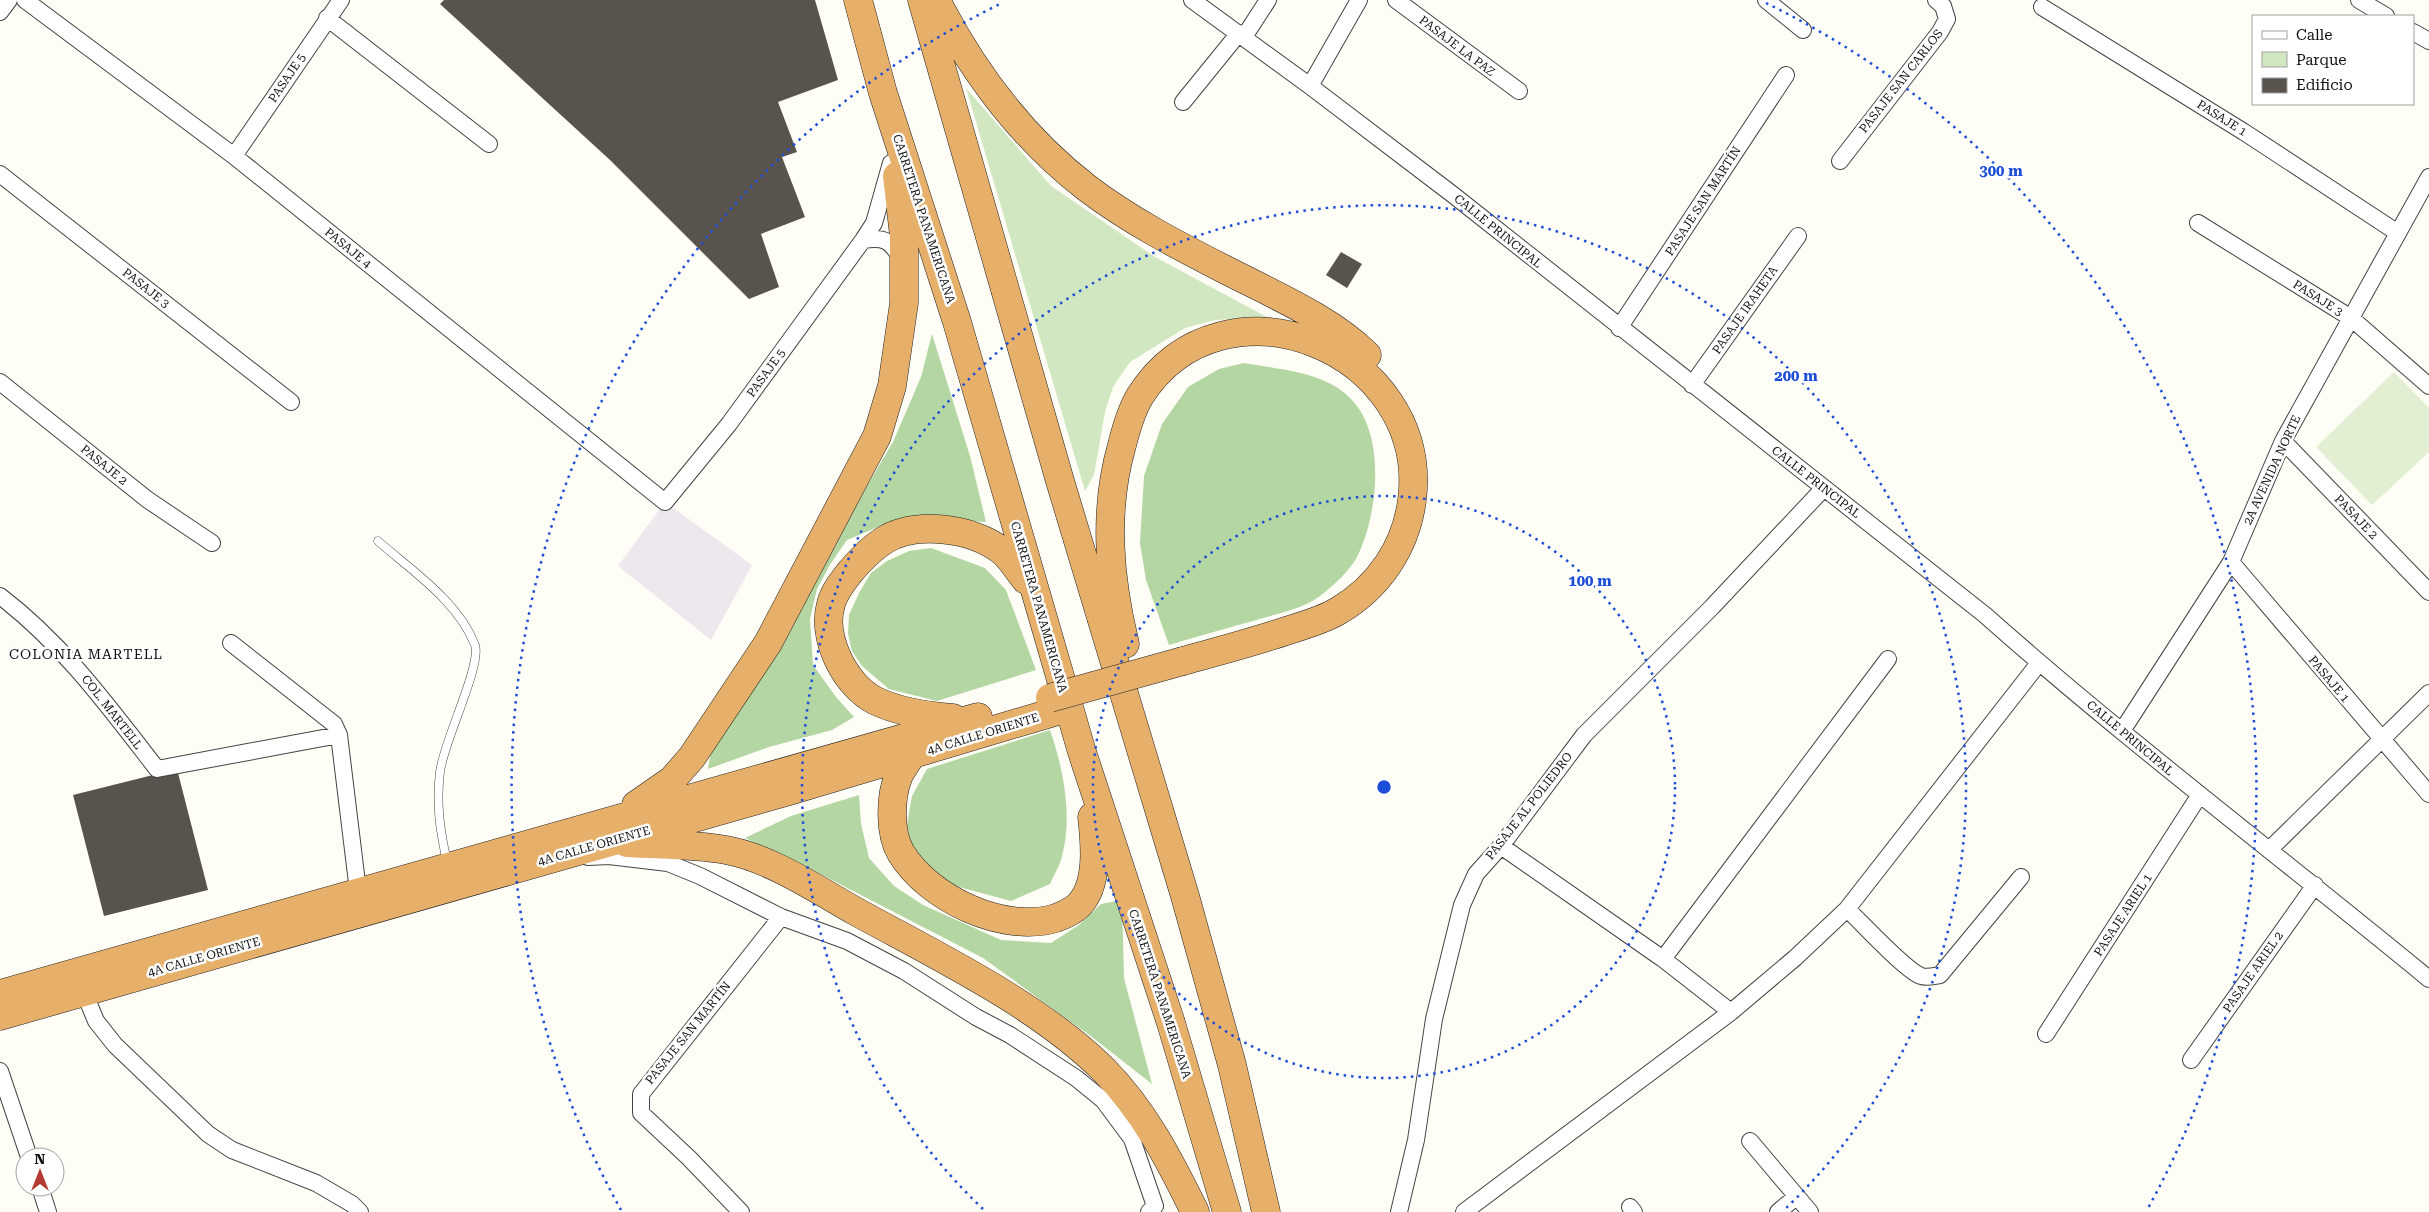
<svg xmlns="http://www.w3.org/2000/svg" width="2429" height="1212" viewBox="0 0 2429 1212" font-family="'Roboto Serif',serif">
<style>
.industrial{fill:#eee7ee}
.green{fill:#d1e7c1}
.forest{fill:#b4d6a2}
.pitch{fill:#e2efd2}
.building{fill:#59534e}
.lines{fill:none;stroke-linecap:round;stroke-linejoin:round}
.lane-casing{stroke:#444;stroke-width:9}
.street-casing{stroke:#444;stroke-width:18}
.highway-casing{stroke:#222;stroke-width:29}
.lane{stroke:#fff;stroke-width:8}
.street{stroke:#fff;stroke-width:16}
.highway{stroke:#e6b06b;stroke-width:28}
.highway-bridge-casing{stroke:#222;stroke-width:29;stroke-linecap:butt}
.highway-bridge{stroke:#e6b06b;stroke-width:28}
.ring{fill:none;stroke:#1d4ed8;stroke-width:2.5;stroke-dasharray:2.5 5}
.labels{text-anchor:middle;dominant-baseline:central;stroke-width:5;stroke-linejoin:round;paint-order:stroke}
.street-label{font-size:12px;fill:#111;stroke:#fff}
.neighbourhood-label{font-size:14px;letter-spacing:1px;fill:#111;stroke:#fff}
.centre{fill:#1d4ed8;stroke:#fff;stroke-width:2.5}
.ring-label{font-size:15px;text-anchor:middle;font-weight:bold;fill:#1d4ed8;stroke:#fff;stroke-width:5;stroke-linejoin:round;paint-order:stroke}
</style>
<rect width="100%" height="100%" fill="#fefdf6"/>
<path class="industrial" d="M665 502 752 565 711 640 618 566Z"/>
<path class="green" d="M966 88 1051 186 1155 257 1267 317 1215 320 1185 328 1130 362 1113 387 1105 412 1094 475 1085 491Z"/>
<path class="forest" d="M932 334 970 456 986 522 922 518 883 525 847 540 831 563 817 589 810 619 813 665 836 697 854 717 832 730 769 747 708 769 711 750 893 442 921 377Z
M1244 363C1281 370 1325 371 1352 400 1386 436 1378 513 1358 555 1350 571 1334 585 1320 596 1303 609 1279 613 1260 619 1230 627 1199 636 1169 645L1146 580 1140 543 1144 476 1162 424 1188 387 1219 369Z
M931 548 985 568 1006 590 1036 670 937 701 889 689 862 666 852 651 848 634 849 615 859 593 871 573 887 561 909 551Z
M1050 730C1063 768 1073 816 1062 856 1060 865 1054 875 1050 884L1011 901 944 883 910 845 907 825 912 796 927 769Z
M859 795 861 824 869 858 894 886 923 905 1001 940 1051 943 1079 925 1101 904 1122 900 1124 978 1152 1084 1092 1037 983 958 795 861 745 838 791 816Z"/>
<path class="pitch" d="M2394 372 2429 408V452L2372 505 2316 447Z"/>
<path class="building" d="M444 0H815L838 80 778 102 797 152 782 157 805 217 761 234 779 287 749 299 610 160 440 4Z
M1341 252 1362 264 1347 288 1326 275Z
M177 769 208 890 104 916 73 795Z"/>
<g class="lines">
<g class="lane-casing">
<path id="lane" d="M378 541C412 571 458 601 475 645 482 665 443 743 440 772 436 805 440 830 447 862"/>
</g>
<g class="street-casing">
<path id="street" d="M25 0 234 156 665 502 729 424 863 240 874 223 891 163
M1192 0 1310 86 1452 194 1985 615C2128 742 2281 857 2429 979
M1396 0 1519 91
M1766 0 1803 30
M2359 0 2386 16
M2042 7 2244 132 2398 233
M0 12 9 0
M327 18 489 144
M2413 32 2429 41
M1244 37 1268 0
M1310 86 1359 0
M1183 102 1239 33
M234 156 341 0
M1840 161 1940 32 1947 19 1943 6 1936 0
M0 174 291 402
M2198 223 2351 318 2429 386
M863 240C887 236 890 242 903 260
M1619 328 1786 75
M0 382 148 500 212 543
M1692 385 1798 236
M2283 441 2429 592
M2231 562 2429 794
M0 596C63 644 109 707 157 769L339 735 358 891
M231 643 334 724 339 735
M2122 731 2231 562 2283 441 2429 177
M1501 846 1663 959 1731 1012
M2269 850 2429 693
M588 857 609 856 668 863 700 876 781 917 847 941 904 971 976 1017 1010 1035 1076 1078 1103 1100 1132 1139 1155 1206 1149 1212
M1847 909C1862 923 1905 970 1921 976 1927 978 1934 976 1940 975L2021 877
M1663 959 1888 659
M84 992 96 1021 115 1045 208 1134 232 1150 316 1183 352 1204 360 1212
M2046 1034 2199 796
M2191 1060 2315 885
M0 1071 29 1157
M1750 1141 1810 1212
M40 1187 48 1212
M1630 1207 1634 1212
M741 1212 689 1158 641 1113V1094L781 917
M1399 1212 1416 1140 1434 1019 1462 905 1476 874 1501 846 1584 735 1712 607 1824 488
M1464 1212 1731 1012 1795 958 1847 909 2039 663
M1778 1212 1797 1196"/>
</g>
<g class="highway-casing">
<path id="highway" d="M858 0 883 93 957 322 1082 752 1171 1023 1227 1212
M922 0 1060 481 1185 896 1232 1065 1266 1212
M936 0C973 72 1022 138 1087 188 1129 220 1177 245 1224 269 1270 293 1330 318 1367 355
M1125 644C1109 578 1103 511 1122 445 1126 429 1131 411 1140 396 1224 265 1431 351 1412 500 1406 547 1379 587 1338 611 1323 620 1305 625 1289 630 1254 642 1219 651 1183 661
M953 718C927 716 899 712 876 701 845 686 821 637 831 604 834 592 843 581 850 572 860 560 871 549 883 541 915 520 973 528 1002 551 1011 558 1018 571 1026 580
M911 756C907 762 902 769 899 775 890 796 889 833 901 853 929 899 1004 934 1056 918 1064 915 1073 911 1079 905 1099 884 1095 844 1092 817
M636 805 672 780 692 757 768 643 877 436 892 386 904 303V236L897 176
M627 843C659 845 694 844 726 850 768 857 818 890 855 911 937 956 1037 1004 1103 1069 1144 1110 1170 1161 1195 1212
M0 994 978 717
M0 1016 789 791 1054 712"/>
</g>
<use href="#lane" class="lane"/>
<use href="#street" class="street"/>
<use href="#highway" class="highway"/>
<g class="highway-bridge-casing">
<path id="highway-bridge" d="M1050 698 1183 661"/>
</g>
<use href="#highway-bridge" class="highway-bridge"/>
</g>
<g class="ring">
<circle cx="1384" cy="787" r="291"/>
<path d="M983 1209A582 582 0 1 1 1785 1209"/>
<path d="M621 1210A872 872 0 0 1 1002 3M1766 3A872 872 0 0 1 2147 1210"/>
</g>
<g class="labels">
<g class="street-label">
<text transform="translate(1457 46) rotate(37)">PASAJE LA PAZ</text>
<text transform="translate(287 78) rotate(-56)">PASAJE 5</text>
<text transform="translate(1901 81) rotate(-52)">PASAJE SAN CARLOS</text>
<text transform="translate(2222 118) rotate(32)">PASAJE 1</text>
<text transform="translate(1703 201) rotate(-57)">PASAJE SAN MARTÍN</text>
<text transform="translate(924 219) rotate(72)">CARRETERA PANAMERICANA</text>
<text transform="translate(1498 231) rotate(39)">CALLE PRINCIPAL</text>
<text transform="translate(348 248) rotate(39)">PASAJE 4</text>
<text transform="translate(146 288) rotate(38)">PASAJE 3</text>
<text transform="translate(2318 298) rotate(32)">PASAJE 3</text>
<text transform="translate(1745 310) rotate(-55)">PASAJE IRAHETA</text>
<text transform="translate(766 373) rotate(-54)">PASAJE 5</text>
<text transform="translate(104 465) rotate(39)">PASAJE 2</text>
<text transform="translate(2272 470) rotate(-65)">2A AVENIDA NORTE</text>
<text transform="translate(1816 482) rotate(38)">CALLE PRINCIPAL</text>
<text transform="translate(2356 517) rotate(46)">PASAJE 2</text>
<text transform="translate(1039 607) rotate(74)">CARRETERA PANAMERICANA</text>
<text transform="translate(2329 679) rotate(50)">PASAJE 1</text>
<text transform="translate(112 712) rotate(52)">COL. MARTELL</text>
<text transform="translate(983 734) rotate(-17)">4A CALLE ORIENTE</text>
<text transform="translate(2130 738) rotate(40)">CALLE PRINCIPAL</text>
<text transform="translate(1529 806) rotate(-52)">PASAJE AL POLIEDRO</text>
<text transform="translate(594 846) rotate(-16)">4A CALLE ORIENTE</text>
<text transform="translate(2123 915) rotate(-57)">PASAJE ARIEL 1</text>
<text transform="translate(204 957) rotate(-16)">4A CALLE ORIENTE</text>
<text transform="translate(2253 972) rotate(-55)">PASAJE ARIEL 2</text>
<text transform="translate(1160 994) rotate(72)">CARRETERA PANAMERICANA</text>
<text transform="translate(688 1033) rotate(-51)">PASAJE SAN MARTÍN</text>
</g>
<g class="neighbourhood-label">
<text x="86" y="654">COLONIA MARTELL</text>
</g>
</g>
<circle cx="1384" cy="787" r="8" class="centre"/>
<g class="ring-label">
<text x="2001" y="176">300 m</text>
<text x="1796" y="381">200 m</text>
<text x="1590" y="586">100 m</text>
</g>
<rect x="2252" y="15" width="162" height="90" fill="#ffffff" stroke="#a0a0a0"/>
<rect x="2262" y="31" width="25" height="8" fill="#ffffff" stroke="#a0a0a0"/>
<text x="2296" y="40" font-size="15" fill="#111111">Calle</text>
<rect x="2262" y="52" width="25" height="15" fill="#d1e7c1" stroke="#a0a0a0"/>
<text x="2296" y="65" font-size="15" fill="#111111">Parque</text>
<rect x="2262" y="78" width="25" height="15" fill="#59534e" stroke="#a0a0a0"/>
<text x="2296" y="90" font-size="15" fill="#111111">Edificio</text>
<g transform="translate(40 1172)"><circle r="24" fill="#ffffff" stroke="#a0a0a0"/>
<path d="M0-4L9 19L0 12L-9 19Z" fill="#b53c35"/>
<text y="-8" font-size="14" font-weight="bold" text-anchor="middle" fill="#111111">N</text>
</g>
</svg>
